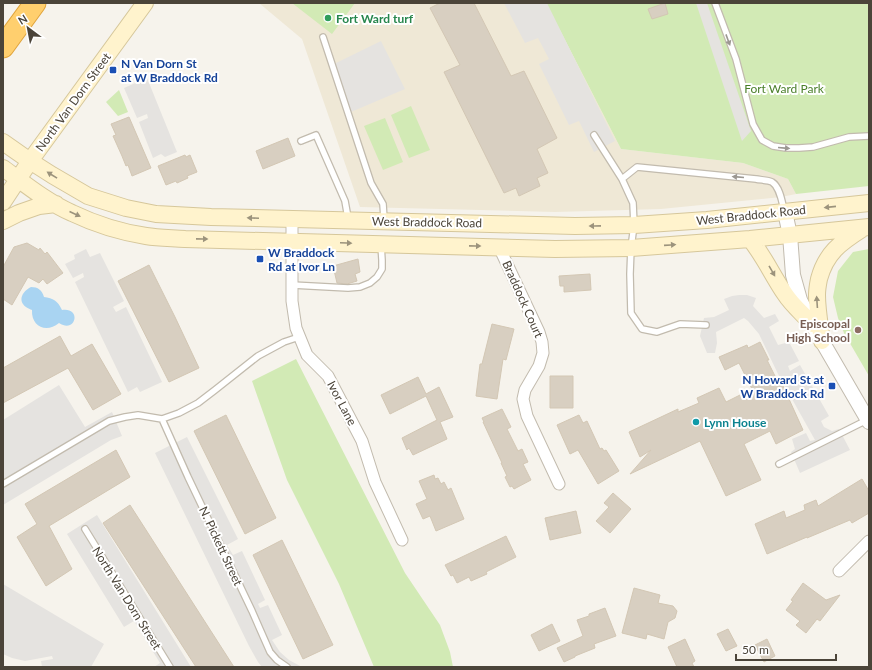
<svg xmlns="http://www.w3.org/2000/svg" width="872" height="670" viewBox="0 0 872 670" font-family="Lato,sans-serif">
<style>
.education{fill:#efe8d6}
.green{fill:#d2eab5}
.parking{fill:#e5e3e0}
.water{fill:#a9d4f2}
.building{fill:#d8cfc1;stroke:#d3c7b4}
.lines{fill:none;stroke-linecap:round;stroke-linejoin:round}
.service-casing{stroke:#c2bbae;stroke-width:8}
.minor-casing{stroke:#c2bbae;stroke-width:13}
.tertiary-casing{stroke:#c2bbae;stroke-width:16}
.secondary-casing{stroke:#d6c79b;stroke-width:18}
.motorway-casing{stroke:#e0a43c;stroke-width:23}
.service{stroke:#fff;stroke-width:5.5}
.minor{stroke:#fff;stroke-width:11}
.tertiary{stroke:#fff;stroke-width:14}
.secondary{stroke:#fff3cd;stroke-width:16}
.motorway{stroke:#ffcf6e;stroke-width:21}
.oneway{fill:#9c9892}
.oneway2{fill:#9c937c}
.leisure-dot{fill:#2e9e5b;stroke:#fff;stroke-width:1.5}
.transit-dot{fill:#1a4fb4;stroke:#fff;stroke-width:1.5}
.education-dot{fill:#8d6e63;stroke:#fff;stroke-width:1.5}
.culture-dot{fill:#0f9aa8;stroke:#fff;stroke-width:1.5}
.labels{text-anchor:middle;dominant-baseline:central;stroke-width:4;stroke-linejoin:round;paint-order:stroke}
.leisure-label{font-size:12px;font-weight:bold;fill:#27864d;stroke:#fff;text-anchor:start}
.transit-label{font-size:12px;font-weight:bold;fill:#164399;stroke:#fff;text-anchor:start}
.park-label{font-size:12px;fill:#4a7f2a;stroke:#fff}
.street-label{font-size:12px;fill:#4b4439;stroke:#fff}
.education-label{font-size:12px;font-weight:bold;fill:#785e54;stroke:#fff;text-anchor:end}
.culture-label{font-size:12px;font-weight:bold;fill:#0d838f;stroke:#fff;text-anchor:start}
</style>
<rect width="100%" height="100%" fill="#f6f3ec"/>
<path class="education" d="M259 3H546L621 149 743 163 788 179 796 194 781 197 661 209 555 212 360 207 302 39Z"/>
<path class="green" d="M292 3H355L332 34Z
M546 3H869V186L796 194 788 179 743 163 621 149Z
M119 90 128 112 118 116 106 102Z
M411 106 430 150 409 158 391 115Z
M385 118 403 162 383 170 364 126Z
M869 249V376L844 333 838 318 833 297 838 271 853 252Z
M296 359 405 573 440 625 450 652 453 667H374L339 584 287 480 252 381Z"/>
<path class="parking" d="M504 3H547L615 141 594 152 579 121 569 125 539 64 549 59 538 38 525 43Z
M696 3H707L751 131 742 141Z
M381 41 405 89 351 112 344 100 332 65Z
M147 78 177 152 165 157 161 154 153 158 139 122 148 118 147 114 137 118 124 88Z
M86 249 90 257 100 253 124 301 113 307 116 312 126 307 162 382 140 392 137 387 128 392 75 282 84 277 83 273 73 278 65 264 75 259 74 255Z
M739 295H747L756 298 753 306 764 318 775 314 779 321 769 327 778 345 789 342 799 361 788 366 790 371 800 365 829 416 821 421 824 427 832 431 839 429 850 450 800 473 791 452 795 449 792 439 806 433 810 441 815 440 778 374 759 334 748 321 744 318 716 332 717 343 715 353H707L700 336 704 318 714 317 729 310 724 299 732 296Z
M59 385 85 427 112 412 122 436 111 440 3 505V420Z
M187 437 238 539 227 545 233 555 242 551 265 600 258 604 260 608 268 605 282 635 272 640 280 652 289 660 302 667H262L258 662 249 646 155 453Z
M97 515 191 667H154L160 663 134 621 124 627 67 534Z
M3 584 104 644 91 667H42L41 661 53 659 52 656 25 661 12 658 3 654Z"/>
<path class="water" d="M31 287C38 287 42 290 44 297 53 298 58 301 62 310 82 307 76 334 59 323 46 334 31 326 32 310 31 310 26 307 26 307 17 300 23 291 31 287Z"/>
<path class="building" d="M440 3H474L511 76 524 71 557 138 537 149 548 173 537 178 540 186 519 196 516 188 504 193 444 72 460 65 430 8Z
M665 3 668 14 652 19 648 9Z
M129 117 151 168 132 176 128 165 126 166 122 156 113 136 116 135 111 124Z
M288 138 295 156 263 169 256 151Z
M185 155 186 157 190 155 197 172 187 176 188 178 177 183 176 181 166 185 158 166Z
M27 243 39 250 40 248 45 254 47 252 63 273 47 284 43 279 39 283 28 277 12 305 3 299V267L14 247Z
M358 259 360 272 355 274 357 281 347 284 337 283 333 266Z
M149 265 175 317 199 368 169 382 118 281Z
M590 274 591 290 564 292V286H560L559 276Z
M492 324 514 329 506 360 503 359 497 399 476 396 480 364H482Z
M60 336 71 356 92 344 121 394 93 410 68 368 3 403V368Z
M760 342 769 360H767L776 378 779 377 803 430 776 444 770 431 744 444 761 480 726 496 700 441 630 474 651 450 640 457 629 432 678 409V412L699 403 697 398 719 388 726 402 752 389 739 363 725 370 719 357 747 345 748 348Z
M550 376H573V408H550Z
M418 377 426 394 439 387 453 417 440 422 447 439 413 455 409 448 407 450 402 438 437 420 426 396 390 414 381 395Z
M502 409 511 427 507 429 518 451 522 449 528 462 523 464 531 480 514 489 512 486 510 487 505 477 507 476 501 463H502L483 422H484L482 418Z
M226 415 276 518 245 534 194 431Z
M579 415 583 423 587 421 600 449 602 448 604 451 606 450 619 471 598 484 578 450 570 454 557 425Z
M116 450 130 477 49 526 72 569 46 586 17 537 37 524 25 504Z
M434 475 435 479 438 478 441 484 444 482 448 490 451 488 464 519 436 531 430 516 423 519 416 504 427 499 419 481Z
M862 479 869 491V513L852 523 850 520 807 538V537L767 554 755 524 784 511 786 518 805 510 804 505 816 500 818 506Z
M613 493 631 509 610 533 596 521 609 507 604 503Z
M130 505 234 667H196L103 523Z
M576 511 581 533 550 540 545 518Z
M506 536 516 557 486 572 487 574 471 581 469 577 457 583 453 575 451 576 445 565Z
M282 540 333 645 303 659 253 555Z
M803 583 826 600 840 595 820 621 817 619 806 633 796 625 800 621 786 610 793 601 791 600Z
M634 588 660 595 658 603 673 606 677 611 675 618 668 622 664 639 647 634 646 639 622 633Z
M605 608 616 636 594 644 595 648 575 656V657L564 662 557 648 583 636 577 620 589 616V614Z
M552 624 560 641 539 651 531 635Z
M728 629 737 646 726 651 717 634Z
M685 639 695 661 692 663 694 667H677L668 647Z
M767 639 775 656 764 662 755 645Z"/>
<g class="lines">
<g class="service-casing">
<path id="service" d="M715 3 736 59 753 124 762 140 773 146 786 148H799L813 147 849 137 869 136
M323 37 371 183 383 204 384 219
M594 135 622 179 633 203 634 225 631 248 630 274 631 313 642 329 657 332 680 324 706 325
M301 141 316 135 345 201 348 218
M622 179 637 167 756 179C760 180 768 180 772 182 780 187 782 202 784 210
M292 285 348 288 360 287 370 283 377 277 382 269V260L381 245
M162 419 188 477 252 611 270 652 277 660 287 667
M779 464 867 420
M3 484 109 421 125 417 138 415 162 419 179 413 198 403 215 390 258 356 284 342 299 337
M85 529 170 667"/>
</g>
<g class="minor-casing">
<path id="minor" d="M292 219V301L296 328 307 355 328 376 362 441 375 482 402 540
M499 247 539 332 542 342 543 353 539 366 525 390 523 399 527 416 559 484
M839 571 869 541"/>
</g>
<g class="tertiary-casing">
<path id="tertiary" d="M785 212 790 235 793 275 800 300 812 324 869 422"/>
</g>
<g class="secondary-casing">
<path id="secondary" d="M3 142 30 161 52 175 88 196 126 208 156 214 211 217 575 226 634 225 707 220 869 203
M3 168C25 184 47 202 72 213 95 224 120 232 146 236 158 238 172 238 185 239L555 249 631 248 750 239 869 227
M3 202 30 161 145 3
M3 221 19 213 39 206 56 204
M750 239C764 256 772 275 785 294 792 305 803 314 812 324
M822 341C820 326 817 310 817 295 817 290 818 284 819 279 826 253 840 243 862 229"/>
</g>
<g class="motorway-casing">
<path id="motorway" d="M3 47 35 3"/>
</g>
<use href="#service" class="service"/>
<use href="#minor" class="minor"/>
<use href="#tertiary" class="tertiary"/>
<use href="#secondary" class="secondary"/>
<use href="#motorway" class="motorway"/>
</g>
<defs><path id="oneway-solid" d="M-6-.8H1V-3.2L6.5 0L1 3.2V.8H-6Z"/></defs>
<g class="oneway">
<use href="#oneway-solid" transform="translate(728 40) rotate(70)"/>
<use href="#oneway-solid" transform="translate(784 148) rotate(5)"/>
<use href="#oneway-solid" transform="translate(738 177) rotate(-175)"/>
</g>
<g class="oneway2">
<use href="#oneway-solid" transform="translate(52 175) rotate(-148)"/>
<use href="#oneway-solid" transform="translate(830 207) rotate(174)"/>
<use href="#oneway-solid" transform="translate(75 214) rotate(24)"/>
<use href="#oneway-solid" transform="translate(253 218) rotate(-178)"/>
<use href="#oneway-solid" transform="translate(595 226) rotate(179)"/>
<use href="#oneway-solid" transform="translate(202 239) rotate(1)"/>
<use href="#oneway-solid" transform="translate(346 243) rotate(2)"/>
<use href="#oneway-solid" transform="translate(670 245) rotate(-4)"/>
<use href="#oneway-solid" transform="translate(475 246) rotate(1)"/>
<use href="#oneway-solid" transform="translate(772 271) rotate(60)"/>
<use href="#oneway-solid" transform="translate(817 302) rotate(-94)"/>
</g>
<circle class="leisure-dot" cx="328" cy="18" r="4"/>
<g class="transit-dot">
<rect x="109" y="66" width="8" height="8" rx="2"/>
<rect x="256" y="255" width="8" height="8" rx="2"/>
<rect x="828" y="382" width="8" height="8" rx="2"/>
</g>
<circle class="education-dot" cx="858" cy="330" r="4"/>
<circle class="culture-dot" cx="696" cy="422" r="4"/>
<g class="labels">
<g class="leisure-label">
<text x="336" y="18">Fort Ward turf</text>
</g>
<g class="transit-label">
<text x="121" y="63">N Van Dorn St<tspan x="121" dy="14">at W Braddock Rd</tspan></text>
<text x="268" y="252">W Braddock<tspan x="268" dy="14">Rd at Ivor Ln</tspan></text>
<text x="824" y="379" text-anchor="end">N Howard St at<tspan x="824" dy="14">W Braddock Rd</tspan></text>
</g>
<g class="park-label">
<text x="784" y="88">Fort Ward Park</text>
</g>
<g class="street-label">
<text transform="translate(73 102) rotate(-54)">North Van Dorn Street</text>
<text transform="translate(751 215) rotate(-6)">West Braddock Road</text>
<text transform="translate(427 222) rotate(1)">West Braddock Road</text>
<text transform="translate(523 299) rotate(66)">Braddock Court</text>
<text transform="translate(342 403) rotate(62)">Ivor Lane</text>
<text transform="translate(221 546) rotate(65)">N. Pickett Street</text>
<text transform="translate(127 598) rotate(58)">North Van Dorn Street</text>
</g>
<g class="education-label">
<text x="850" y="323">Episcopal<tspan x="850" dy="14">High School</tspan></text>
</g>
<g class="culture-label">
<text x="704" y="422">Lynn House</text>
</g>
</g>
<rect width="872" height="670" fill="none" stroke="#4b4439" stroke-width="8"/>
<g transform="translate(28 28) rotate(328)" stroke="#ffffff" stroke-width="3" paint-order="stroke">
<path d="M0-3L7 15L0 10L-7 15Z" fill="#4b4439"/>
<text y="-6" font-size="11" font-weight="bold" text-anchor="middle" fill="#4b4439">N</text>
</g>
<path d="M736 654v6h100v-6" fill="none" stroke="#4b4439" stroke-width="2"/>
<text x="742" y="654" font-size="12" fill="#4b4439" stroke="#ffffff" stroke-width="3" paint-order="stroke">50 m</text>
</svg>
